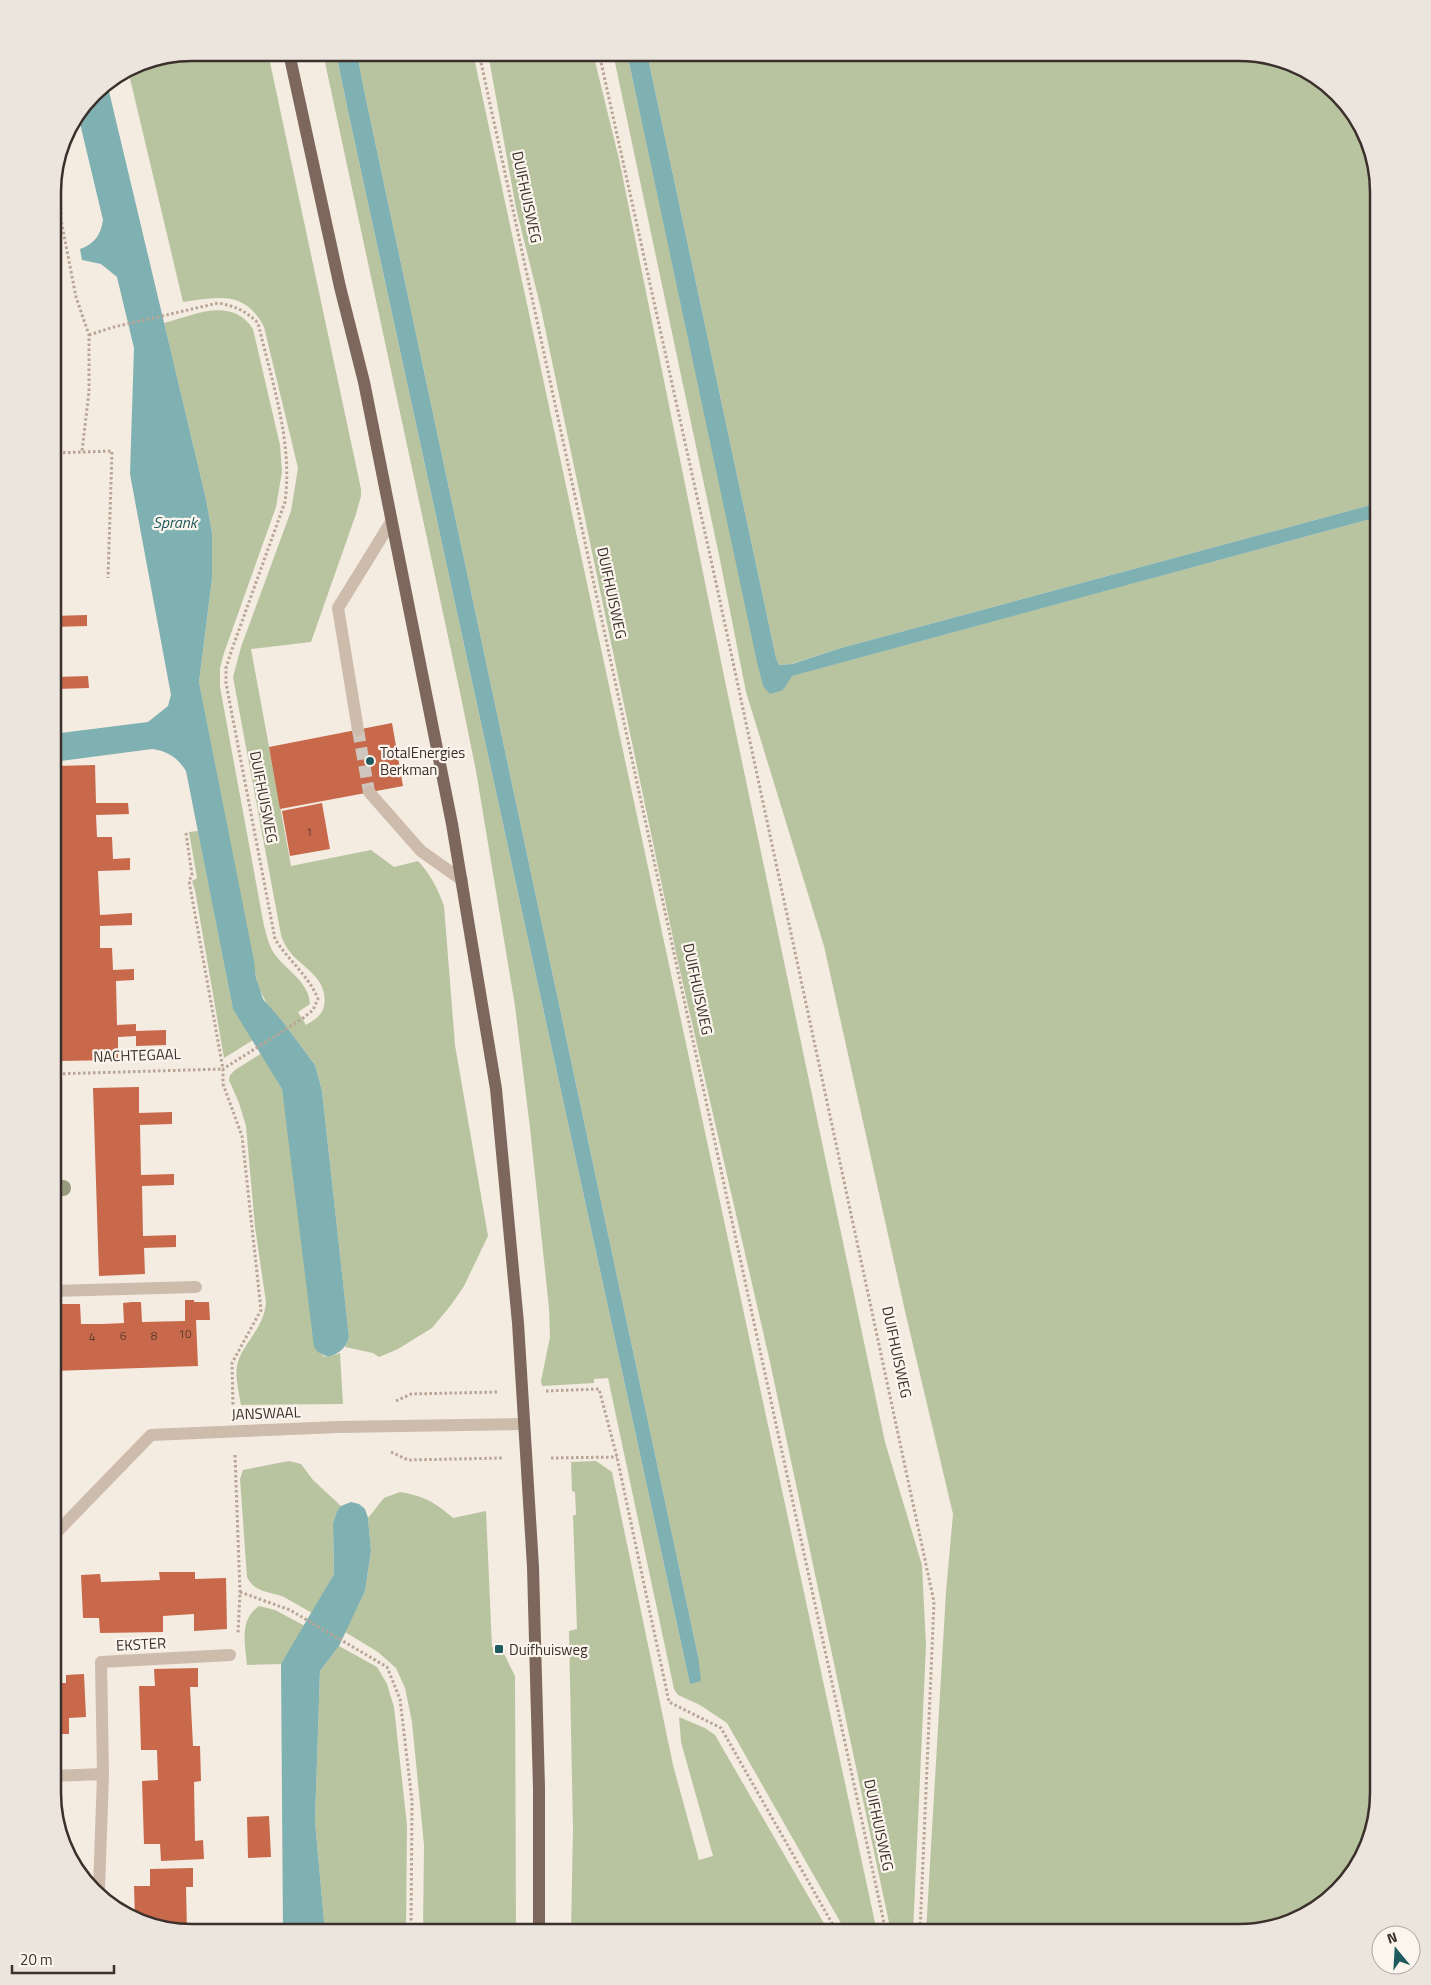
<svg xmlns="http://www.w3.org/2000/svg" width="1431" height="1985" viewBox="0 0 1431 1985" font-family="'Titillium Web',sans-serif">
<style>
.green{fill:#b8c4a0}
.water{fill:#7fb0b2}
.building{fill:#c8694b}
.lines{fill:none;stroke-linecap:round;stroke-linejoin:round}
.minor-tunnel{stroke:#cfc6bd;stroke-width:12;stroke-dasharray:12 6;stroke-linecap:butt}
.path{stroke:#b9a596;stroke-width:3;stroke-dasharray:2.5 2.5;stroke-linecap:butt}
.minor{stroke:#cdbbac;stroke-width:12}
.major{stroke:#7d675c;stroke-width:12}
.tree{fill:#969b7f}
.poi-dot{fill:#1f5a5e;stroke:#fbf5ee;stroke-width:2}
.labels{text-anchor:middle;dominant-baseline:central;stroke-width:4.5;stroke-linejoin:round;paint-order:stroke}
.number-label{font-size:12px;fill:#5e3e33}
.street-label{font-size:15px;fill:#3b302b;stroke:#fbf5ee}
.poi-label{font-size:15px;fill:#3b302b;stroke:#fbf5ee;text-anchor:start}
.water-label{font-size:16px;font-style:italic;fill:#1f5a5e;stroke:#fbf5ee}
.rim{fill:none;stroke:#3b302b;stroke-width:2.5}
</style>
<rect width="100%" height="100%" fill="#f4ebe1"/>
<path class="green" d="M192 53H268L361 489V496L356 514 311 642 251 649 291 866 371 850 394 867 418 861C431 875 438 889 444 906L455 1045 488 1236 464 1286 451 1305 432 1328 398 1349 379 1357 373 1353 345 1347 349 1337 322 1091 315 1065 283 1022 270 1009 258 987 199 682 212 579V533L206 499 164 323C195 315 231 296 253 329L280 445 282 472 276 507 224 653 220 668V687L264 926C267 936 269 947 276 956 288 971 309 983 310 1004L298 1012 306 1025C311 1022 318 1018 321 1013 327 1005 325 991 320 983 308 964 289 960 281 935L233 677 241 647 291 511 298 468 264 327C245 290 219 297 183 302L128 70 139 63Z
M323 53H336L348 111 690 1684 698 1656 364 90 357 53H473L877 1932H846L727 1723 700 1705 678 1695 674 1689 608 1378 594 1379V1383L542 1386 541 1381 550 1337 549 1308 530 1128 515 1006 476 771 461 697Z
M488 53H593L619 159 725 681 885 1442 922 1565 926 1646 913 1932H891L770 1362 678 962 541 309 516 208Z
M613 53H627L763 686 783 690 791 676 1378 517V1793L1360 1862 1309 1914 1239 1932H926L946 1592 953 1514 905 1311 824 946 746 692 720 560Z
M647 53H1248L1309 71 1360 122 1378 192V503L841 648 791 664 779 665 776 658Z
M198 831 233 1008 253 1040 224 1058 195 890 192 881 197 878 189 832Z
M262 1053 282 1089 323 1356 328 1357 340 1353 343 1404 241 1405C239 1392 235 1378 237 1366 241 1344 264 1330 266 1302L255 1227 246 1126 239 1103 229 1080 230 1075 235 1070Z
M289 1461 301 1464 313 1480 341 1506 337 1511 333 1523 334 1574 312 1613C303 1608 293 1602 284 1597 269 1591 255 1593 247 1577L240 1479 243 1470Z
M596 1461 612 1472 673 1765 699 1860 713 1856 681 1742 679 1717 705 1728 715 1735 829 1932H571L573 1829 569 1631 577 1629 573 1515H576L575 1492 572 1491 571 1462Z
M400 1492C423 1496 435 1502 453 1518L486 1511 492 1647 500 1646 515 1676 516 1932H423L424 1845 412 1722 405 1688 396 1668 378 1652 345 1632 365 1591 371 1551 368 1518 384 1498Z
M259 1606 275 1610 305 1626 281 1664 247 1665C245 1643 239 1620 259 1606Z
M339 1646 377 1667 387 1684 394 1707 407 1825 406 1932H325L315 1821 320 1671Z"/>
<path class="water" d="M336 53H357L364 90 698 1656 701 1681 690 1684 348 111Z
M627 53H647L776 658 779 665 792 664 841 648 1378 503V517L792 676 783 690 770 694 763 686 757 662Z
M107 83 206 499 212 533V579L199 682 254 961 256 978 263 999 283 1022 315 1065 322 1091 349 1337C345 1349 340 1353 328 1357L318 1352 314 1347 282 1089 233 1009 186 771C178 758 168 751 152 749L53 762V734L148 722 168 706 171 695 130 474 134 348 117 277 101 264 82 260 80 249C95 244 101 234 103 220L78 115 100 87Z
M351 1502 359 1504 365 1509 368 1518 371 1551 365 1591 339 1646 320 1671 315 1821 325 1932H283L281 1664 334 1574 333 1523 337 1511 341 1506Z"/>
<path class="building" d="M87 615V626L55 627 56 677 88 676 89 688 56 689 57 715H53V616Z
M392 723 403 786 280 809 269 747Z
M95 765 96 803H128L129 814 96 815 97 837H112L113 859 130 858V870L98 871 100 915 132 913V925L100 926V948H112L113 970 134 969V980L116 981 117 1025 136 1024V1031L166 1030V1045L136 1046V1036L118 1037V1060L58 1061 53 880V782L57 781 56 766Z
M322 803 330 849 290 856 282 811Z
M139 1087V1113L172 1112V1124L140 1125 141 1175 174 1174V1185L142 1186 143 1236 176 1235V1247L144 1248 145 1274 99 1276 93 1088Z
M185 1300H194V1302H209L210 1320H196L198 1366 53 1371V1325H62V1304H80L81 1324H103L124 1323 123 1303 132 1302H141L142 1322 185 1321Z
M159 1572H195V1579L226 1578 227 1629 194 1631V1614L178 1615 163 1616V1632L100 1633 99 1618H83L81 1575 100 1574 101 1582 160 1580Z
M198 1668V1687H190L193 1746H200L201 1781 194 1782 195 1841 203 1840 204 1859 161 1861 160 1844H144L142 1781 158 1780 157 1750H141L139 1686H155L154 1669Z
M84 1674 86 1717 69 1718V1734H53V1683H66V1675Z
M269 1816 271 1857 248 1858 247 1817Z
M193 1868V1887H186L187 1932 135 1918 134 1886H150V1869Z"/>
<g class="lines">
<path class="minor-tunnel" d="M358 730 369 792"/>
<path class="path" d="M479 53 886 1932
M599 53 715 578 934 1602 920 1932
M60 157 61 220 76 297 89 335V392L82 451
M89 335 114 327 218 303C235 306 246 311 258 323 272 382 293 442 285 502L231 652 226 668V683L275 939C288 960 309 976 318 999L313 1010 302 1019 223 1069
M53 453 112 451 108 578
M186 833 192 875 189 881 223 1069V1084L242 1136 261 1310 232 1363 233 1407
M53 1074 223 1069
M546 1391 599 1389 617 1457 669 1702 721 1728 837 1932
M396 1401 411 1394 498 1392
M391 1452 408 1460 502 1458
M235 1455 240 1592 238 1634
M551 1458 617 1457
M240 1592 290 1610 387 1667 400 1699 412 1801 411 1932"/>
<path class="minor" d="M358 730 338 608 391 522
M369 792 421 851 462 880
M53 1291 196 1287
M53 1536 151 1435 338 1427 524 1424
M53 1776 103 1774
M99 1890 103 1774 101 1662 230 1655"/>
<path class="major" d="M289 53 340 287 364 382 452 824 496 1089 518 1323 533 1567 539 1788V1932"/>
</g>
<circle class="tree" cx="63" cy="1188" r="8"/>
<g class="poi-dot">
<circle cx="370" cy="761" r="5"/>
<rect x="494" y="1644" width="10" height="10" rx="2.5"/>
</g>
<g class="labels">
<g class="number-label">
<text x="309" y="831">1</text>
<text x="185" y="1333">10</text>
<text x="123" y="1335">6</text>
<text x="154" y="1335">8</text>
<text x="92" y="1336">4</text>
</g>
<g class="street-label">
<text transform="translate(527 197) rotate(78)">DUIFHUISWEG</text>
<text transform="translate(612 593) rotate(78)">DUIFHUISWEG</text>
<text transform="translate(264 797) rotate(79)">DUIFHUISWEG</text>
<text transform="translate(698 989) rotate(78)">DUIFHUISWEG</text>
<text transform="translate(137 1055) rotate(-2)">NACHTEGAAL</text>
<text transform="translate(897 1352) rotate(78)">DUIFHUISWEG</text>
<text transform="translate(266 1413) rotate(-2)">JANSWAAL</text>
<text transform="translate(141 1644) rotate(-3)">EKSTER</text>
<text transform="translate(879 1825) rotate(78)">DUIFHUISWEG</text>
</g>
<g class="poi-label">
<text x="380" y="752">TotalEnergies<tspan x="380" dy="17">Berkman</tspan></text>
<text x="509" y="1649">Duifhuisweg</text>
</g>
<g class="water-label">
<text x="175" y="522">Sprank</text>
</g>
</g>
<path d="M0 0H1431V1985H0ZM192 61H1239A131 131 0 0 1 1370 192V1793A131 131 0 0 1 1239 1924H192A131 131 0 0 1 61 1793V192A131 131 0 0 1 192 61Z" fill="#ece5de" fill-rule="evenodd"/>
<path class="rim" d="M192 61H1239A131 131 0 0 1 1370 192V1793A131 131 0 0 1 1239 1924H192A131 131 0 0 1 61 1793V192A131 131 0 0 1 192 61Z"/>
<g transform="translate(1396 1950) rotate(342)"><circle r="24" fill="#fbf5ee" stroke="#aea6a0"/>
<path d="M0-4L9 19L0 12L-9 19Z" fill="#1f5a5e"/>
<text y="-8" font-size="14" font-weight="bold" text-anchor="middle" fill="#3b302b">N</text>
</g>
<path d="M12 1965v8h102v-8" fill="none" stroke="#3b302b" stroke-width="2.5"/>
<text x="20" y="1965" font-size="15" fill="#3b302b" stroke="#fbf5ee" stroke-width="4" paint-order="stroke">20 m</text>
</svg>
